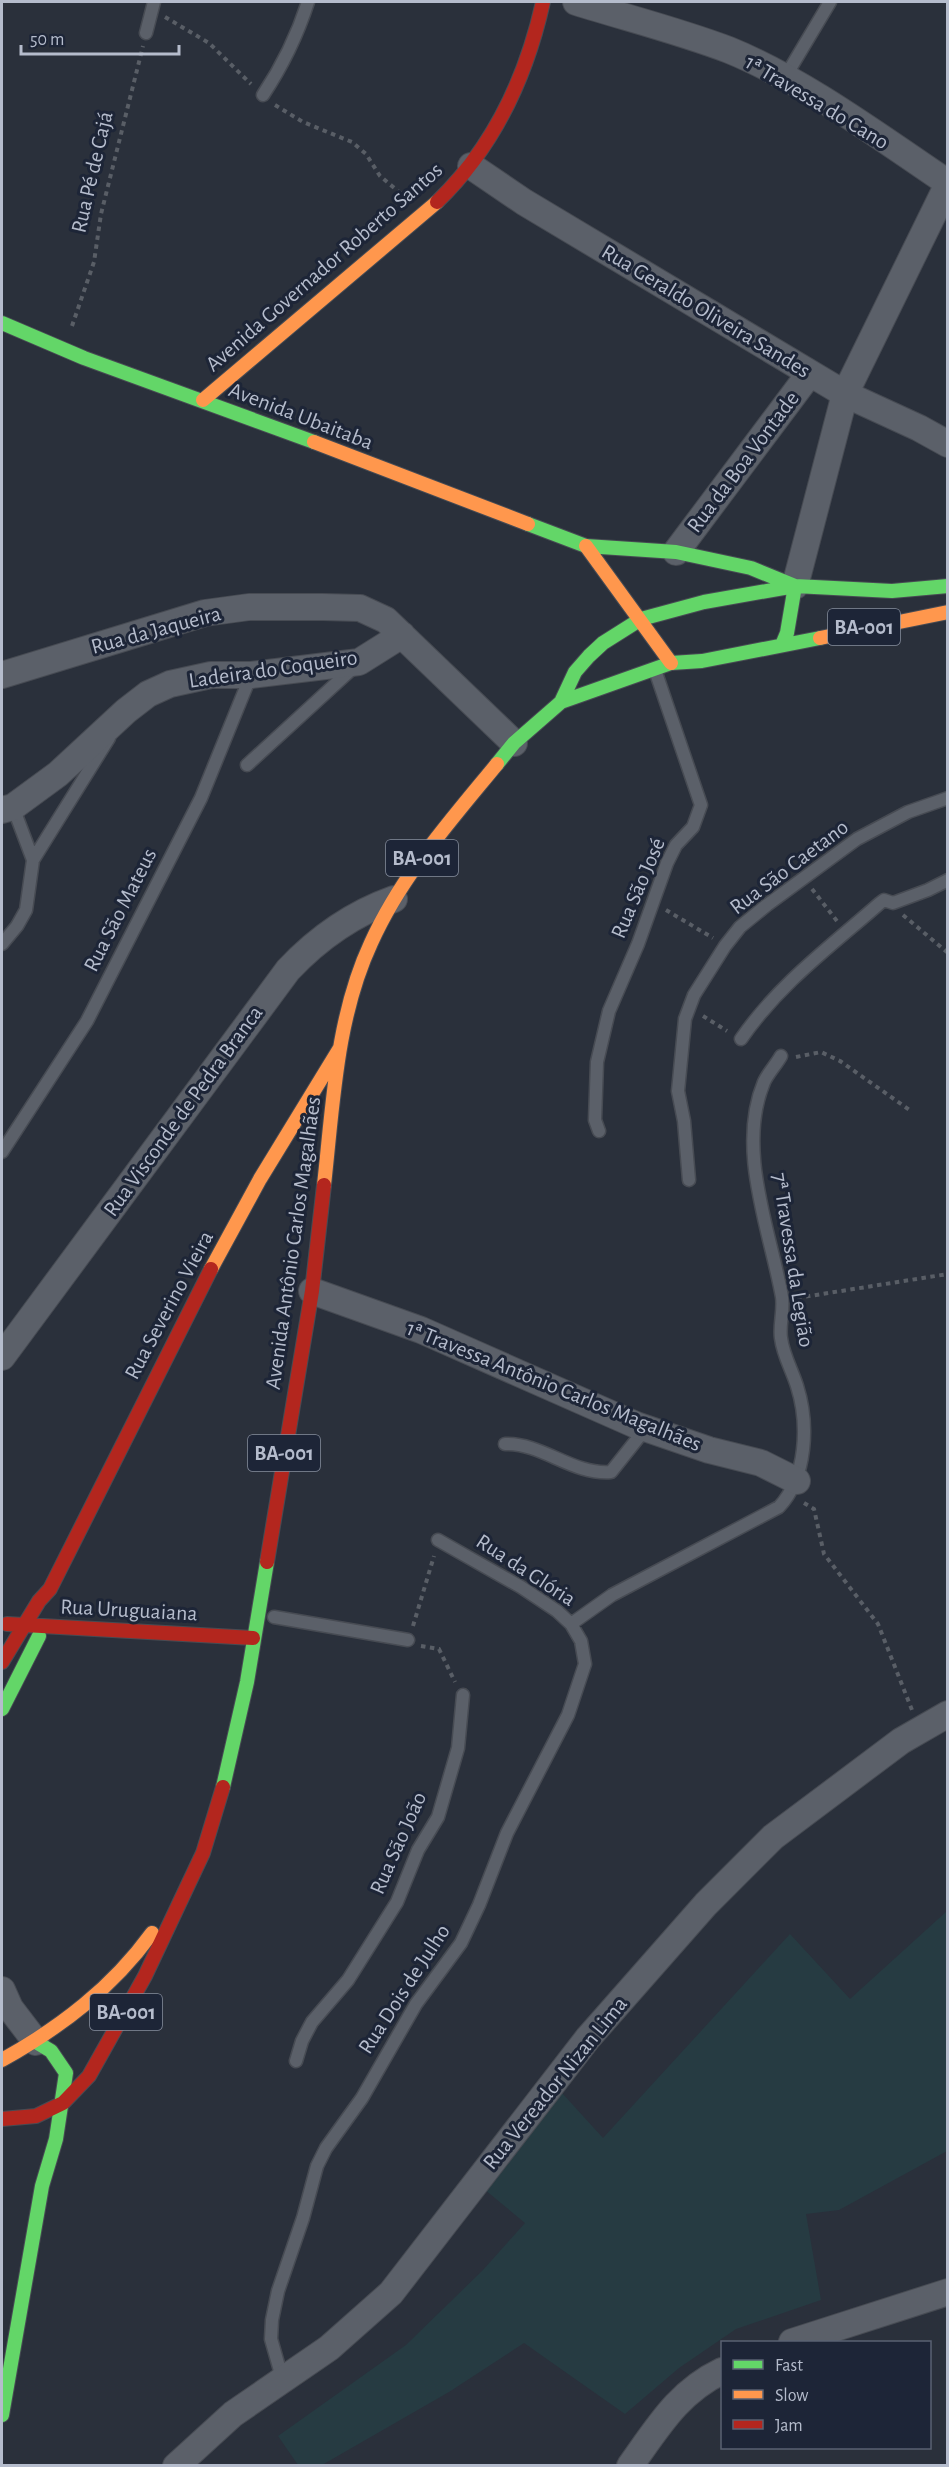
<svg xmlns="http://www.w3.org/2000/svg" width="949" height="2467" viewBox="0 0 949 2467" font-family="'Alegreya Sans',sans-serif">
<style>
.green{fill:#263b42}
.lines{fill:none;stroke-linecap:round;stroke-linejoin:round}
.lane-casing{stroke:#474b53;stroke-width:15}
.street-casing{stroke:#474b53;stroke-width:28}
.fast-casing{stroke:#474b53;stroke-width:16}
.slow-casing{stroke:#474b53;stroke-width:16}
.jam-casing{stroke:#474b53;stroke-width:16}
.path{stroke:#595e66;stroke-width:4;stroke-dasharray:4.5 4.5;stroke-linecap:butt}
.lane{stroke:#5b6069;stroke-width:12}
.street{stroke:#5b6069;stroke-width:26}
.fast{stroke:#63d668;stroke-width:14}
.slow{stroke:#ff974d;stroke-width:14}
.jam{stroke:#b3261e;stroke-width:14}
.labels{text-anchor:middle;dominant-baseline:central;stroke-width:6;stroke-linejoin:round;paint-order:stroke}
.shield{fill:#1d2537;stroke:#878f9f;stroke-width:1.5}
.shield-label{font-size:21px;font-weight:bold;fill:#b5bccc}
.street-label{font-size:22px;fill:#b5bccc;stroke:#1d2537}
</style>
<rect width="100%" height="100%" fill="#2a303b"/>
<path class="green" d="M947 1911V2151L839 2210 806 2214 821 2300 736 2329 679 2368 625 2414 524 2343 449 2392 322 2465H298L278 2436 406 2345 483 2270 525 2223 484 2189 562 2093 603 2138 790 1934 850 1999Z"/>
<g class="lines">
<g class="lane-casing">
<path id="lane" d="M146 33 154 2
M784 79 830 2
M263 95C283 65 297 36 308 2
M247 765 354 667
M33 860 109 738
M2 944 17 926 26 910 33 860 13 807
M741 1039C779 984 831 946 880 903L884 900 893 903 928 890 948 880
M599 1131 595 1120 597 1062 609 1011 638 944 667 863 676 845 693 827 701 805 655 670
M2 1152 87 1021 201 798 251 675
M689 1180 684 1121 678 1091 685 1019 694 995 725 946 740 927 767 905 857 839 908 812 948 798
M505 1444C543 1443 572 1475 611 1472L646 1428
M274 1617 408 1640
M571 1624 612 1595 779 1507C807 1477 809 1424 797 1386 792 1370 783 1355 781 1338 779 1325 784 1311 782 1297 770 1230 736 1149 764 1082 768 1073 776 1065 781 1056
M296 2061 302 2041 312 2022 348 1980 397 1902 418 1850 438 1817 458 1748 463 1695
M283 2381 271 2339 272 2320 278 2291 303 2218 317 2166 326 2148 362 2098 416 2004 461 1943 479 1905 507 1833 568 1715 585 1664 581 1641 571 1624 557 1611 521 1587 438 1540"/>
</g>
<g class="street-casing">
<path id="street" d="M576 2C627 18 679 31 729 50 803 80 881 138 948 183
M471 166 524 202 845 394 919 428 948 444
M676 552 810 373
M795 586 845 394 948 184
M2 675 205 613 249 607H323L360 608 386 620 514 743
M2 810 13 807 58 774 126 711 148 694 170 684 211 675H251L359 662 402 635
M312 1291 421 1330 636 1425 709 1450 761 1463 797 1481
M2 1357 288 970C319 937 352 914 394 899
M2 1990 10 2008 36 2042
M792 2342 948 2292
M176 2466 233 2414 329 2348 391 2293 588 2038 706 1904 773 1837 901 1741 948 1714
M630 2466C658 2427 678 2392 722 2371"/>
</g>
<g class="fast-casing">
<path id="fast" d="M2 323 84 358 314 442
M528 524 586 546 676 552 751 568 795 586 787 633 782 645
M561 702 575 672 589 656 603 643 641 619 704 602 795 586 892 591 948 586
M497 764 514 743 561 702 671 663 702 661 820 638
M2 1709 39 1636
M223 1787 247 1682 267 1562
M2 2415 42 2186 56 2139 66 2073 51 2051 36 2042"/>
</g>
<g class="slow-casing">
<path id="slow" d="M203 400 437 202
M314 442 528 524
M586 546 671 663
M820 638 948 612
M324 1185C333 1105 336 1018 371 943 401 876 451 820 497 764
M211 1269 260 1179 340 1048
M2 2060C61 2027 112 1988 152 1933"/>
</g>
<g class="jam-casing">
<path id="jam" d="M437 202C494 147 526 78 543 2
M267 1562 312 1291 324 1185
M7 1624 253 1638
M2 1662 39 1601 50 1589 211 1269
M2 2119 36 2116 63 2103 89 2076 145 1976 203 1853 223 1787"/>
</g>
<path class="path" d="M165 17 209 43 251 84
M275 105 303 122 352 142 366 154 380 176 405 197
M72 326 94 262 101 214 143 46
M812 889 837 921
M666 910 713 938
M903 915 948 953
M703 1016 727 1031
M796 1057 821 1052 840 1061 911 1111
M797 1298 948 1274
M804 1503 814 1509 824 1554 878 1624 912 1710
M413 1626 434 1556
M421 1646 439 1649 455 1682"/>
<use href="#lane" class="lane"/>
<use href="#street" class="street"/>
<use href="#fast" class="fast"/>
<use href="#slow" class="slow"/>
<use href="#jam" class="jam"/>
</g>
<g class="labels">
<g class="shield">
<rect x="828" y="609" width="72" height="36" rx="4.5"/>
<rect x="386" y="840" width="72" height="36" rx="4.5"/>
<rect x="248" y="1435" width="72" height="36" rx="4.5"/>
<rect x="90" y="1994" width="72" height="36" rx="4.5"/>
</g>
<g class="shield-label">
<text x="864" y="627">BA-001</text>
<text x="422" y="858">BA-001</text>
<text x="284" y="1453">BA-001</text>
<text x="126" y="2012">BA-001</text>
</g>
<g class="street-label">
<text transform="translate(817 102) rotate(31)">1ª Travessa do Cano</text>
<text transform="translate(92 172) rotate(-77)">Rua Pé de Cajá</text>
<text transform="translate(324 267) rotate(-41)">Avenida Governador Roberto Santos</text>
<text transform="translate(706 311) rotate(31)">Rua Geraldo Oliveira Sandes</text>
<text transform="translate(301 416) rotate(21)">Avenida Ubaitaba</text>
<text transform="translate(743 462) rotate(-53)">Rua da Boa Vontade</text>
<text transform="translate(156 630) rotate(-15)">Rua da Jaqueira</text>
<text transform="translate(273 669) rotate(-8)">Ladeira do Coqueiro</text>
<text transform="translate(789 867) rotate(-37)">Rua São Caetano</text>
<text transform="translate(638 888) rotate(-67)">Rua São José</text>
<text transform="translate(120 910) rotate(-63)">Rua São Mateus</text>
<text transform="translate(183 1111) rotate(-54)">Rua Visconde de Pedra Branca</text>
<text transform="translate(293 1243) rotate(-82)">Avenida Antônio Carlos Magalhães</text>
<text transform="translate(793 1260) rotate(81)">7ª Travessa da Legião</text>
<text transform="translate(169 1305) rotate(-62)">Rua Severino Vieira</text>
<text transform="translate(554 1386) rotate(22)">1ª Travessa Antônio Carlos Magalhães</text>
<text transform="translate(526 1570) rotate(33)">Rua da Glória</text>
<text transform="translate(129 1610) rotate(3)">Rua Uruguaiana</text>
<text transform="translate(398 1843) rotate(-66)">Rua São João</text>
<text transform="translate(404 1989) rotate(-57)">Rua Dois de Julho</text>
<text transform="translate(555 2083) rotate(-51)">Rua Vereador Nizan Lima</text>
</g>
</g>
<rect width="949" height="2467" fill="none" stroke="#b5bccc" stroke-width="6"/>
<rect x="721" y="2341" width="210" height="108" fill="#1d2537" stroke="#5a6173" stroke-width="1.5"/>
<rect x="733" y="2360" width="30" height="9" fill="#63d668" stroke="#5a6173" stroke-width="1.5"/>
<text x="775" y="2371" font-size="18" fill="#b5bccc">Fast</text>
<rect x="733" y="2390" width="30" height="9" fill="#ff974d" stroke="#5a6173" stroke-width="1.5"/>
<text x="775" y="2401" font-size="18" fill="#b5bccc">Slow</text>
<rect x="733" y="2420" width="30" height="9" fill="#b3261e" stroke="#5a6173" stroke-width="1.5"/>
<text x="775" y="2431" font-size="18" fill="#b5bccc">Jam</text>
<path d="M21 45v9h158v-9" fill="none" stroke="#b5bccc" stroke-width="3"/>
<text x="30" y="45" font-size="18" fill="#b5bccc" stroke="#1d2537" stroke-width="4.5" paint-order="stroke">50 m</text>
</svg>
